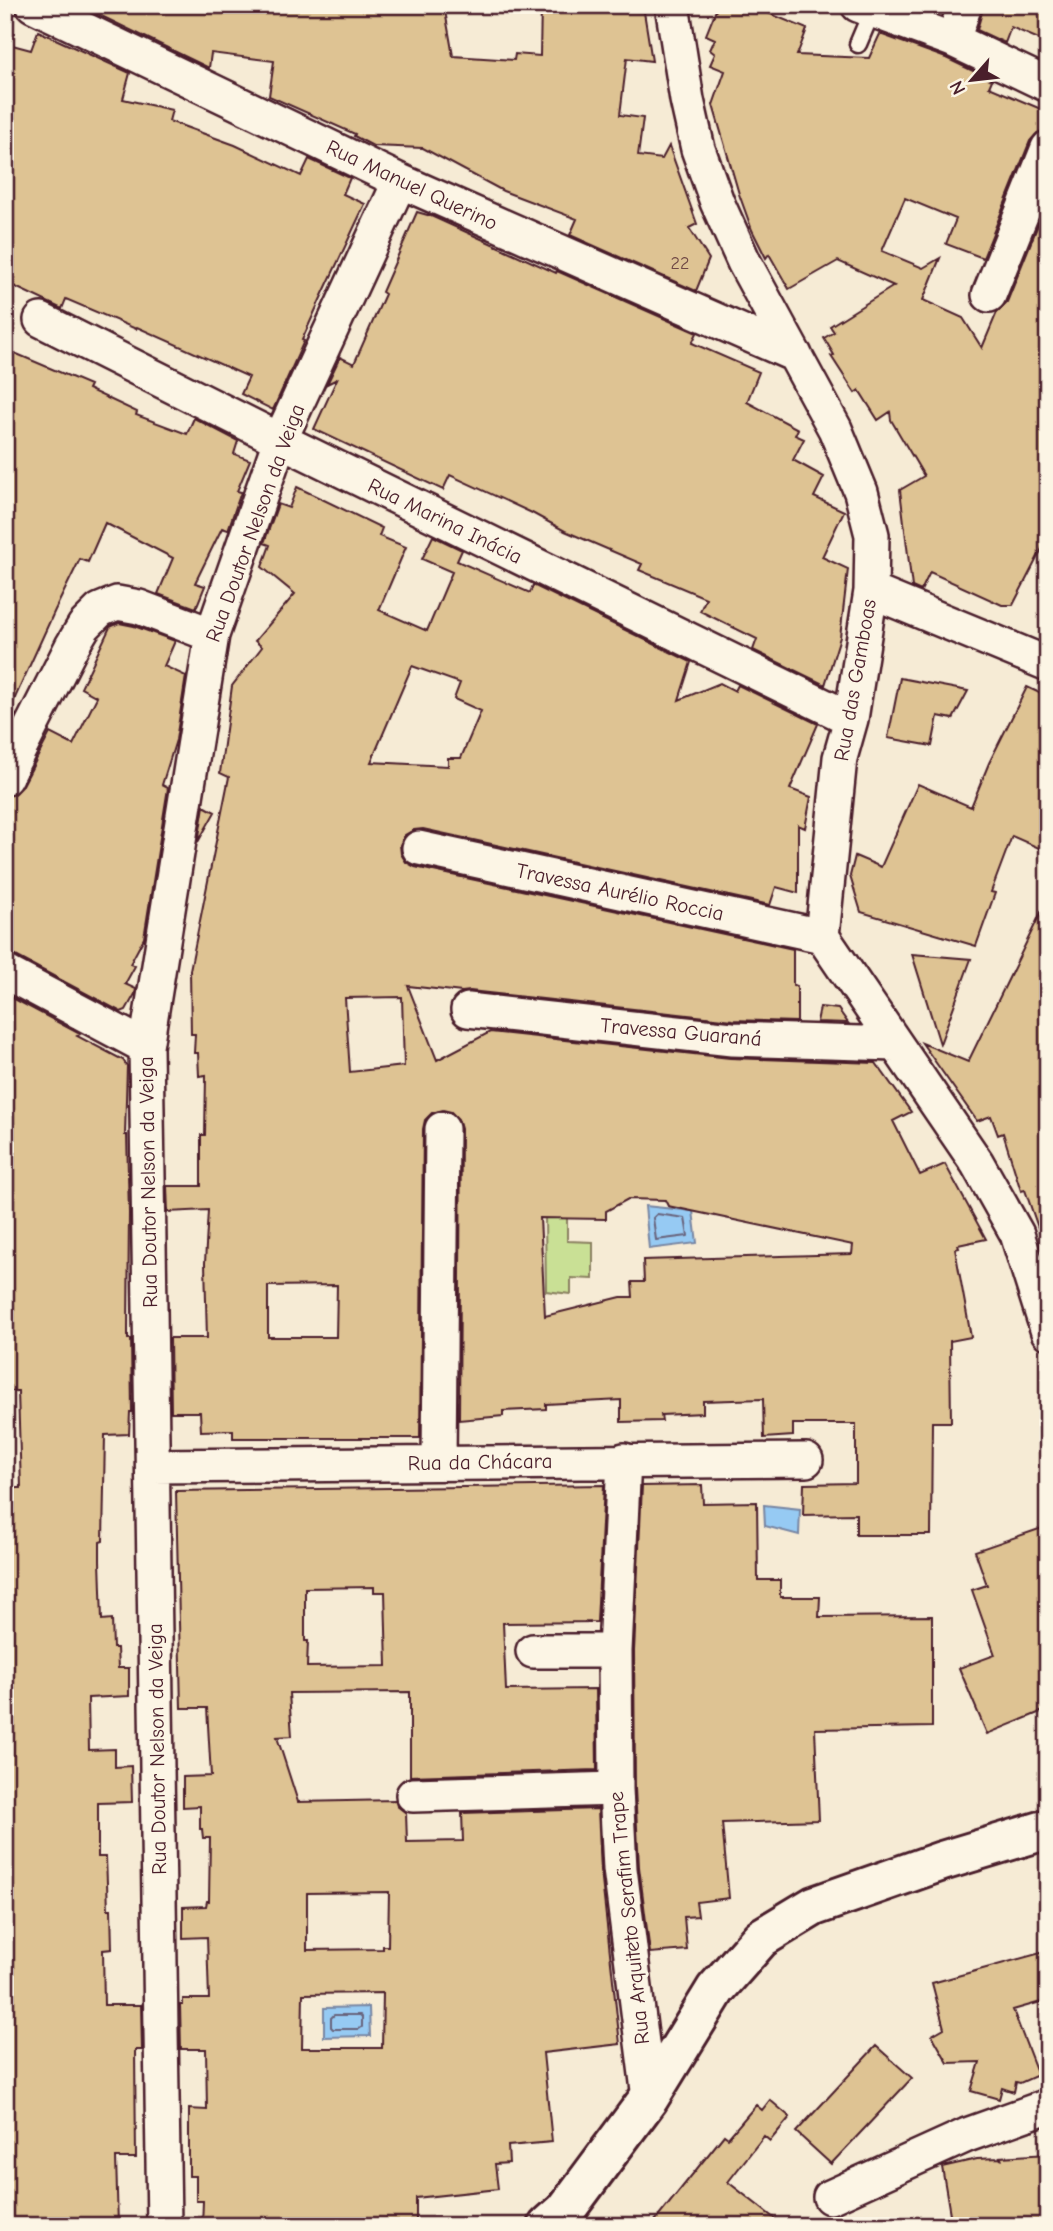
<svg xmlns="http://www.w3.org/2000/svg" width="1053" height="2231" viewBox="0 0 1053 2231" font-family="'Comic Neue',sans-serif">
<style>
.green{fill:#c9e095;stroke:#8a8060;stroke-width:2}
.water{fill:#96caf3;stroke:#7886a3;stroke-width:2}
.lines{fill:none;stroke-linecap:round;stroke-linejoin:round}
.shore{stroke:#68637b;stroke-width:2}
.building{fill:#dec393;stroke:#4a1f2b;stroke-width:2;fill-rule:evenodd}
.service-casing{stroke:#4a1f2b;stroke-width:21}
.minor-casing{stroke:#4a1f2b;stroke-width:38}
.secondary-casing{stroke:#4a1f2b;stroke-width:44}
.service{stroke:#fcf5e5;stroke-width:16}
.minor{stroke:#fcf5e5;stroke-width:33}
.secondary{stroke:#fcf5e5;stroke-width:38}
.labels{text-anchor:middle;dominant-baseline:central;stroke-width:6;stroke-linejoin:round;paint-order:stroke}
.number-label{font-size:18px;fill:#6f4845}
.street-label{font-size:21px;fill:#4a1f2b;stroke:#fcf5e5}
</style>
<rect width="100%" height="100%" fill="#f6ebd5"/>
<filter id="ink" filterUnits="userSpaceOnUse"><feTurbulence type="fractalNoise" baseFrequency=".0143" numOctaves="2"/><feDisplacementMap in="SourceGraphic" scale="14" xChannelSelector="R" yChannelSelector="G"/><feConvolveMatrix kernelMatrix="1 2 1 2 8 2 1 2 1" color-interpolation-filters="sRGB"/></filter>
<g filter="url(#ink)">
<path class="green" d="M545 1214 567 1218V1241L593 1242V1279L571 1278V1294L546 1291Z"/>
<path class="water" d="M645 1206 693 1211 697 1243 649 1249Z
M764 1505 800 1509 799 1535 765 1526Z
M369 2007 370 2036 324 2037V2008Z"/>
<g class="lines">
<path class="shore" d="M657 1214 685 1218 688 1236 656 1240 653 1218Z
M334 2015H360L362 2017V2027L359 2029H333L331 2027V2018Z"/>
</g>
<path class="building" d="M92 5H444L453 56 514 60 515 54 540 56 541 5H616L615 9 644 12 652 61 627 58 620 115 643 118 638 156 662 159 669 146 697 224 689 228 709 259 696 291 570 235 577 219 503 191 423 148 373 146 354 136 355 134 269 96 274 61 211 53 209 68 91 11Z
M718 5H749L807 29 797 55 869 58 880 34 946 58 992 80 989 87 1048 112V129L1037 133 1030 141 983 258 946 244 956 219 905 198 882 251 923 268 940 258 923 300 963 318 982 348 997 312 1007 302 1048 200V537L1013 605H1002L930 572 921 591 912 587 900 490 924 476 891 420 890 412 878 420 859 390 855 393 831 356 834 355 824 338 834 332 830 326 894 286 838 261 789 289 769 254 766 258 752 230 739 194 713 105 725 71 710 65 715 54 710 50 715 39 706 35Z
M984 5H1048V43L1011 27 1005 43 977 30Z
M38 31 130 73 123 99 172 110 169 121 235 145 301 176 309 159 350 178 343 194 365 204 320 300 302 340 304 341 273 410 241 394 249 377 137 327 136 329 66 299 62 309 5 282V43L31 50Z
M417 212 431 216 556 273 557 271 697 333 692 343 759 372 747 402 798 429 795 435 804 439 793 460 824 477 814 497 844 511 822 557 848 569 840 637 825 685 753 650 757 639 700 611 706 598 639 570 642 564 565 531 532 513 450 475 443 490 314 429 337 379 327 384 340 357 354 364 385 294 382 292Z
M5 349 90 385 88 389 137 412 136 415 187 434 194 418 238 441 234 454 250 460 237 491 241 492 228 530 222 528 195 583 205 586 196 608 158 594 173 558 105 523 88 562 80 559 55 610 9 711 16 715 5 735Z
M297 487 382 528 379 536 406 547 379 610 427 631 452 572 422 559 433 536 462 550 457 561 530 593 533 585 691 662 679 700 720 683 735 691 738 685 818 724 790 789 811 797 805 828 798 825V893L776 887 770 905 423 829 414 830 405 835 400 845 401 854 406 862 415 867 793 949V985L797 986V1022L733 1020 470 991 462 992 408 986 437 1060 490 1032 730 1058 876 1063 911 1112 893 1121 920 1175 945 1164 986 1239 958 1245 959 1248 955 1249 971 1337 950 1341 951 1422H932L931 1535H856V1514L803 1515 804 1484 856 1483V1424H793V1436L764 1438 763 1399 703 1401V1413L661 1415 662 1421 621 1422V1400L546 1404V1409L503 1411V1416L459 1420 461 1129 458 1119 451 1112 443 1110 432 1113 425 1120 423 1129 420 1438H233V1430L201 1431 200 1412H171L170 1338H207L205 1263 208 1210 168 1212 167 1186H201V1135H205L206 1075 199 1076 198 1053H194L195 1034H191L190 970 229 777 220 773 232 686 262 647 255 641 295 594 262 567 270 545 264 543 278 504 289 508ZM412 666 460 683 454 699 481 711 461 758H448V766L371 762ZM402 997 404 1066 350 1072 345 998ZM628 1199 665 1200 668 1206 853 1245 852 1254 643 1260 644 1282H632L633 1297H621L545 1316 540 1218 606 1219V1211ZM337 1285 336 1337H268V1286Z
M119 623 134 626 175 641 164 666 186 676 176 740 162 785 168 788 144 938 130 964 135 966 125 984 136 989 135 994 126 1010 121 1012 14 955 5 953V797L15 794 22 787 50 733 73 745 97 697 81 688 110 627Z
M900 678 968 691 953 719 938 716 932 746 888 738Z
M1027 687 1048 697V852L1012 836 991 892 995 893 976 946 861 912 850 876 855 856 881 867 918 784 971 807 989 763Z
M204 806 215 812 198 842Z
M1048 898V1244L1044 1245 1025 1190 1021 1191 1003 1133 998 1135 991 1116 977 1121 922 1043 968 1062Z
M912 954 971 959 940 1044Z
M5 994 80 1034 77 1036 123 1060 127 1066 125 1135H127L129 1213 128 1330V1339H131L132 1412H130L129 1434 105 1435 103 1541 100 1542V1561L102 1620 112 1619 113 1648H117L118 1668H129V1696L88 1698 89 1750 115 1749V1767L131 1766 132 1802 98 1803V1857H106L108 1909H111L112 1949 103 1950 104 2005H141L142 2050H135L136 2158H116L118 2226H5V1959H9L5 1869V1488H21L18 1391H5Z
M820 1007 838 1009 848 1023 817 1022Z
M604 1485 597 1622 503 1623 506 1690 596 1689 597 1770 410 1776V1692L289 1693 292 1736 277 1737 298 1802 395 1800 397 1806 406 1813 407 1842 463 1841 462 1813 598 1809 601 1871 620 2044 543 2053 552 2142 508 2146 509 2163 495 2164 498 2189 416 2198V2226H202L203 2201H196V2176H189V2109L207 2110 206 2049H181L180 2005H183V1999H209L207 1937 183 1938V1907L206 1906 207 1901H209L210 1838H203L202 1829H200V1806L183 1807V1777L211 1776 207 1708H181L176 1491ZM374 1587V1592H385L387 1666 307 1667 308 1641H305V1588ZM389 1892 388 1946H383V1949L307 1950V1893ZM383 1993 382 2048H302L303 1994Z
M702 1485 703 1503 757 1502 758 1580H780V1597H820L819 1617 932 1616V1727L815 1729 819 1820 722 1823 729 1898 696 1902 698 1916 684 1917 687 1950 650 1953 639 1867 635 1788 634 1651 642 1486Z
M1048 1526V1709L987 1734 959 1668 995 1655 972 1590 987 1585 975 1551Z
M1048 1951V2000L1013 2010 1038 2075 1020 2083 1016 2082 1014 2092 1002 2088 999 2099 971 2091 980 2062 948 2063 932 2035 944 2028 932 1983Z
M876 2046 912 2078 831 2164 796 2132Z
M770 2100 790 2117 770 2141 764 2136 728 2182 784 2226H651L724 2135 728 2138 756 2105 762 2110Z
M1048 2154V2226H952L942 2167 977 2159 999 2158 1002 2160 1000 2157Z"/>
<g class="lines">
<g class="service-casing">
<path id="service" d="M858 44 872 11"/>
</g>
<g class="minor-casing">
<path id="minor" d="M33 5 400 181 795 355
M672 5 687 100 698 149 717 202 744 262 835 429 861 492 872 535 871 591 851 719 840 758 822 936 977 1163 1017 1234 1048 1332
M858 5 953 40 1048 85
M953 40 965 5
M989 295 1048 148
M41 320 280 440 851 719
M871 591 1048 664
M5 778 72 646 84 626 100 610 117 603 139 607 212 635
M419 848 822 936
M5 972 146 1047
M468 1010 732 1039 895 1044
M439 1462 442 1129
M153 1466 806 1460
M533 1651H615L616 1789 620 1869 649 2098
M615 1651 624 1460
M413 1795 616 1789
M830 2197 967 2135 1048 2106
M164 2226 146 1047 212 635 280 440 400 181"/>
</g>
<g class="secondary-casing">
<path id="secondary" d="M548 2226 565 2211 649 2098 716 1989 761 1938 814 1906 942 1861 1048 1829"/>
</g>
<use href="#service" class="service"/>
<use href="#minor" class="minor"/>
<use href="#secondary" class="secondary"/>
</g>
</g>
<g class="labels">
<g class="number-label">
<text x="680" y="263">22</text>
</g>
<g class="street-label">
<text transform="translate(412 185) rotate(25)">Rua Manuel Querino</text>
<text transform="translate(445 521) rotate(26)">Rua Marina Inácia</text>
<text transform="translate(255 523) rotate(-70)">Rua Doutor Nelson da Veiga</text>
<text transform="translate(855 680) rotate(-80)">Rua das Gamboas</text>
<text transform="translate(620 892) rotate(12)">Travessa Aurélio Roccia</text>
<text transform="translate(681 1032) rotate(5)">Travessa Guaraná</text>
<text transform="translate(148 1182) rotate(-91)">Rua Doutor Nelson da Veiga</text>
<text transform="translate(480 1462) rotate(-1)">Rua da Chácara</text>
<text transform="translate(157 1749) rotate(-91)">Rua Doutor Nelson da Veiga</text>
<text transform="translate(629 1918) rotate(-96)">Rua Arquiteto Serafim Trape</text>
</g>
</g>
<rect width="1053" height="2231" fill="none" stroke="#fcf5e5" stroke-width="28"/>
<rect x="14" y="14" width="1025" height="2203" fill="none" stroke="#4a1f2b" stroke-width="2.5" filter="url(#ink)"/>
<g transform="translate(972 80) rotate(242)" stroke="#fcf5e5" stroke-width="5" paint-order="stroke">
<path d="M0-5L12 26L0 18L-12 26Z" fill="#4a1f2b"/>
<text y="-10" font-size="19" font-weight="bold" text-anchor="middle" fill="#4a1f2b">N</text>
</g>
</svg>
